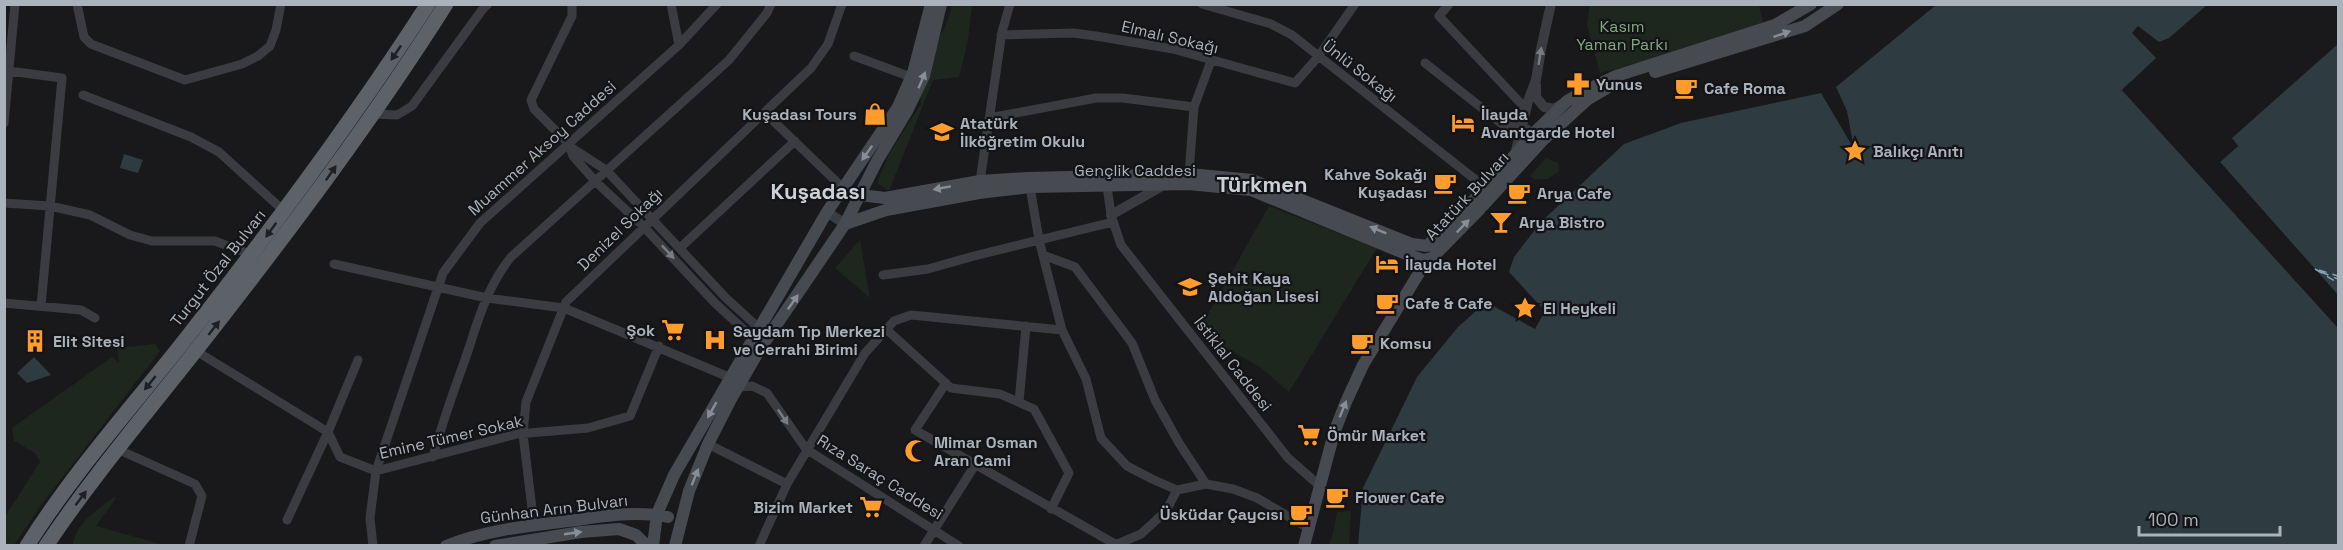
<svg xmlns="http://www.w3.org/2000/svg" width="2343" height="550" viewBox="0 0 2343 550" font-family="'Space Grotesk',sans-serif">
<style>
.green{fill:#1e271e}
.water{fill:#2e3b41}
.pier{fill:#19191c}
.lines{fill:none;stroke-linecap:round;stroke-linejoin:round}
.ferry{stroke:#80a6b9;stroke-width:1.5;stroke-dasharray:8 6;stroke-linecap:butt}
.minor{stroke:#3a3c41;stroke-width:9}
.tertiary{stroke:#3a3c41;stroke-width:10}
.secondary{stroke:#474b51;stroke-width:12}
.trunk{stroke:#5d6269;stroke-width:15}
.oneway{fill:#878e97}
.oneway2{fill:#1f2023}
.oneway3{fill:#787d85}
.labels{text-anchor:middle;dominant-baseline:central;stroke-width:4.5;stroke-linejoin:round;paint-order:stroke}
.park-label{font-size:16px;fill:#83a880;stroke:#141417}
.street-label{font-size:16px;fill:#aab2bc;stroke:#141417}
.poi-label{font-size:16px;font-weight:bold;fill:#aab2bc;stroke:#141417;text-anchor:start}
.district-label{font-size:22px;font-weight:bold;fill:#ccd1d8;stroke:#141417}
</style>
<rect width="100%" height="100%" fill="#19191c"/>
<path class="green" d="M1590 4 1759 5 1763 23 1667 55 1600 73 1587 25Z
M952 5H972L968 40 959 77 933 80 889 191 877 183 889 154 921 104C915 65 945 41 952 5Z
M1546 158 1558 163 1559 171 1548 179H1534L1530 176Z
M1269 206 1377 248 1289 392 1260 367 1198 332Z
M860 240 870 298 835 268Z
M155 344 160 351 42 504 14 545H5V517L40 462 35 453 14 441 12 428 112 357 119 363 117 348Z
M114 497 116 498 96 526 164 545H73C75 523 99 509 114 497Z
M1351 511 1349 545H1329L1333 533 1337 512Z"/>
<path class="water" d="M1936 5H2207L2169 38 2159 42 2138 26 2132 33 2156 58 2122 90 2338 327V545L1358 546 1363 488 1417 377 1458 327 1486 302 1535 329 1545 311 1509 272 1514 257 1541 222 1624 144 1681 123 1821 93 1854 149 1847 111 1836 87Z
M2338 43V295L2220 162 2238 146 2231 138Z
M124 154 143 160 138 173 120 168Z
M34 357 51 375 27 383 17 373Z"/>
<path class="pier" d="M2338 40V44L2232 138 2238 146 2220 162 2338 295V298L2217 162 2234 145 2228 139 2229 136Z
M2130 82 2132 84 2126 90 2338 322V328L2122 90Z"/>
<g class="lines">
<path class="ferry" d="M2315 269 2338 283
M2319 270 2338 276
M2321 272 2338 279"/>
<path class="minor" d="M77 4 84 37 91 44 185 80 242 64 258 56 270 46 276 30 281 4
M572 4V16L531 100 534 109 568 143 573 156 595 181 643 226 715 303 754 339
M671 4 679 45
M1202 4 1271 24 1292 35 1486 188
M1449 4 1439 16 1526 109
M1001 35 1073 33 1096 36 1173 49 1295 83 1318 57 1355 4
M854 56 911 77
M1425 63 1502 124 1527 129
M9 71 62 78 41 306
M83 95 191 137 219 152 284 211
M1194 107 1211 61
M765 113 843 188
M373 114 397 115 412 106 482 10 488 4
M989 118 1096 98H1123L1194 107 1189 174
M4 123 15 4
M572 148 606 170 726 298 760 329
M980 181 1002 32 1010 4
M1107 186 1111 215 1121 245 1288 458 1321 487
M1030 187 1039 240 1062 330 1086 379 1101 438 1127 466 1152 479 1177 490 1206 484 1233 489 1257 498 1310 529
M4 203 50 206 90 215 130 235 152 241H215L252 255
M681 247 795 141
M1043 255 1075 267 1132 343 1155 400 1179 443 1206 484
M334 264 487 298 564 308 731 378
M883 275 928 269 974 256 1113 222
M4 303 81 310 95 318
M886 329 951 388 1000 394 1034 409 1069 473 1051 509
M196 351 328 432 340 457 376 471 517 434 588 428 630 416 659 346
M946 383 915 430 1115 544
M739 387 752 386 767 393 806 449 959 546
M1019 402 1026 326
M708 444 787 484
M117 449 195 484 202 496 189 546
M433 457C442 422 455 388 467 354 478 320 488 285 511 257L729 60 767 13 771 4
M287 520 328 432 358 360
M534 525 523 434 526 402 566 302 811 68 828 44 842 4
M373 546 370 518 376 471 443 273 480 223 679 45 717 4
M759 546 787 484 865 353 894 321 911 315 1062 330
M924 546 975 465
M1113 546 1141 534 1166 511 1177 490"/>
<path class="tertiary" d="M1536 85V97L1544 107 1554 109 1562 104
M1515 155 1528 101 1536 80 1541 49 1551 4
M827 212 845 224
M1111 215 1162 186"/>
<path class="secondary" d="M1655 72 1805 26 1838 4
M860 195 885 198 980 181 1028 178 1189 174 1252 180 1412 244 1427 246 1486 188 1535 132 1567 101 1581 93 1616 76 1775 25 1811 4
M845 224 886 210 979 193 1030 187 1188 184 1251 190 1406 254 1423 260 1432 258
M446 546C485 530 527 526 568 521 600 517 636 510 668 517
M495 546 581 532 619 529 636 535 647 546
M653 546 657 514 674 475 827 212 898 107 913 73 931 4
M675 546 689 491 708 444 731 399 760 349 845 224 877 161 907 111 924 76 941 4
M1304 546 1334 433 1346 402 1363 365 1422 268 1479 210 1543 140 1588 99 1607 88"/>
<path class="trunk" d="M27 546C74 471 134 405 188 336 272 229 354 119 428 4
M46 546C94 474 151 408 204 340 289 231 372 121 446 4"/>
</g>
<defs><path id="oneway-solid" d="M-6-.8H1V-3.2L6.5 0L1 3.2V.8H-6Z" transform="scale(1.5)"/></defs>
<g class="oneway">
<use href="#oneway-solid" transform="translate(1782 34) rotate(-19)"/>
<use href="#oneway-solid" transform="translate(922 80) rotate(-67)"/>
<use href="#oneway-solid" transform="translate(867 153) rotate(125)"/>
<use href="#oneway-solid" transform="translate(942 188) rotate(170)"/>
<use href="#oneway-solid" transform="translate(1463 226) rotate(-46)"/>
<use href="#oneway-solid" transform="translate(1378 230) rotate(-158)"/>
<use href="#oneway-solid" transform="translate(793 302) rotate(-55)"/>
<use href="#oneway-solid" transform="translate(1343 409) rotate(-68)"/>
<use href="#oneway-solid" transform="translate(712 410) rotate(120)"/>
<use href="#oneway-solid" transform="translate(695 477) rotate(-68)"/>
<use href="#oneway-solid" transform="translate(573 533) rotate(-8)"/>
</g>
<g class="oneway2">
<use href="#oneway-solid" transform="translate(396 53) rotate(124)"/>
<use href="#oneway-solid" transform="translate(331 173) rotate(-55)"/>
<use href="#oneway-solid" transform="translate(271 230) rotate(126)"/>
<use href="#oneway-solid" transform="translate(214 328) rotate(-52)"/>
<use href="#oneway-solid" transform="translate(150 383) rotate(129)"/>
<use href="#oneway-solid" transform="translate(81 498) rotate(-53)"/>
</g>
<g class="oneway3">
<use href="#oneway-solid" transform="translate(1540 56) rotate(-81)"/>
<use href="#oneway-solid" transform="translate(668 252) rotate(47)"/>
<use href="#oneway-solid" transform="translate(783 417) rotate(56)"/>
</g>
<defs>
<g id="pharmacy-bare" transform="scale(1.8)"><path d="M-2-6h4v4h4v4h-4v4h-4v-4h-4v-4h4Z" fill="#ff9c2d" stroke="#141417" stroke-width="2.5" paint-order="stroke"/></g>
<g id="cafe-bare" transform="scale(1.8)"><path d="M-5.5-4.5H6V0H3Q3 3.5 0 3.5H-2.5Q-5.5 3.5-5.5 0ZM3-3.2v2h1.7v-2ZM-6 4.5H4V6H-6Z" fill="#ff9c2d" stroke="#141417" stroke-width="2.5" paint-order="stroke"/></g>
<g id="shop-bare" transform="scale(1.8)"><path d="M-5-2.5h2.3a2.7 3.5 0 0 1 5.4 0H5L5.5 6h-11ZM-1.5-2.5h3a1.5 2.3 0 0 0-3 0Z" fill="#ff9c2d" stroke="#141417" stroke-width="2.5" paint-order="stroke"/></g>
<g id="hotel-bare" transform="scale(1.8)"><path d="M-6-4.5h1.5V1H6V5H4.5V3h-9V5H-6ZM-4 0a1.8 1.8 0 1 1 3.6 0ZM.5 0V-2.5h3Q6-2.5 6 0Z" fill="#ff9c2d" stroke="#141417" stroke-width="2.5" paint-order="stroke"/></g>
<g id="school-bare" transform="scale(1.8)"><path d="M0-5L7-2L0 1L-7-2ZM-4 1L0 2.5L4 1V4Q0 6-4 4Z" fill="#ff9c2d" stroke="#141417" stroke-width="2.5" paint-order="stroke"/></g>
<g id="sight-bare" transform="scale(1.8)"><path d="M0-6L1.8-2.2L6-1.7L2.9 1.2L3.7 5.4L0 3.3L-3.7 5.4L-2.9 1.2L-6-1.7L-1.8-2.2Z" fill="#ff9c2d" stroke="#141417" stroke-width="2.5" paint-order="stroke"/></g>
<g id="bar-bare" transform="scale(1.8)"><path d="M-6-5H6L.8 .8V4.5H3.5V6h-7V4.5H-.8V.8Z" fill="#ff9c2d" stroke="#141417" stroke-width="2.5" paint-order="stroke"/></g>
<g id="supermarket-bare" transform="scale(1.8)"><path d="M-6-5.5h2.5l.6 2H6L4.5 2H-2.5L-4.4-4H-6ZM-1.5 3.2a1.3 1.3 0 1 0 .1 0ZM3 3.2a1.3 1.3 0 1 0 .1 0Z" fill="#ff9c2d" stroke="#141417" stroke-width="2.5" paint-order="stroke"/></g>
<g id="hospital-bare" transform="scale(1.8)"><path d="M-5-5h3v3.5h4V-5h3V5h-3V1.5h-4V5h-3Z" fill="#ff9c2d" stroke="#141417" stroke-width="2.5" paint-order="stroke"/></g>
<g id="building-bare" transform="scale(1.8)"><path d="M-4-6H4V6H1V3H-1V6H-4ZM-2.5-4.3h1.7v1.8h-1.7ZM.8-4.3h1.7v1.8H.8ZM-2.5-1h1.7V.8h-1.7ZM.8-1h1.7V.8H.8Z" fill="#ff9c2d" stroke="#141417" stroke-width="2.5" paint-order="stroke"/></g>
<g id="mosque-bare" transform="scale(1.8)"><path d="M3.5-4.9A6 6 0 1 0 3.5 4.9A5 5 0 1 1 3.5-4.9Z" fill="#ff9c2d" stroke="#141417" stroke-width="2.5" paint-order="stroke"/></g>
</defs>
<g fill-rule="evenodd">
<use href="#pharmacy-bare" x="1578" y="84"/>
<use href="#cafe-bare" x="1686" y="88"/>
<use href="#shop-bare" x="875" y="114"/>
<use href="#hotel-bare" x="1463" y="123"/>
<use href="#school-bare" x="942" y="132"/>
<use href="#sight-bare" x="1855" y="151"/>
<use href="#cafe-bare" x="1445" y="183"/>
<use href="#cafe-bare" x="1519" y="193"/>
<use href="#bar-bare" x="1501" y="222"/>
<use href="#hotel-bare" x="1387" y="264"/>
<use href="#school-bare" x="1190" y="287"/>
<use href="#cafe-bare" x="1387" y="303"/>
<use href="#sight-bare" x="1525" y="308"/>
<use href="#supermarket-bare" x="673" y="330"/>
<use href="#hospital-bare" x="715" y="340"/>
<use href="#building-bare" x="35" y="341"/>
<use href="#cafe-bare" x="1362" y="343"/>
<use href="#supermarket-bare" x="1309" y="435"/>
<use href="#mosque-bare" x="916" y="451"/>
<use href="#cafe-bare" x="1337" y="497"/>
<use href="#supermarket-bare" x="871" y="507"/>
<use href="#cafe-bare" x="1301" y="514"/>
</g>
<g class="labels">
<g class="park-label">
<text x="1622" y="26">Kasım<tspan x="1622" dy="18">Yaman Parkı</tspan></text>
</g>
<g class="street-label">
<text transform="translate(1170 37) rotate(13)">Elmalı Sokağı</text>
<text transform="translate(1360 71) rotate(38)">Ünlü Sokağı</text>
<text transform="translate(542 148) rotate(-42)">Muammer Aksoy Caddesi</text>
<text x="1135" y="170">Gençlik Caddesi</text>
<text transform="translate(1467 196) rotate(-47)">Atatürk Bulvarı</text>
<text transform="translate(620 229) rotate(-44)">Denizel Sokağı</text>
<text transform="translate(218 268) rotate(-52)">Turgut Özal Bulvarı</text>
<text transform="translate(1233 364) rotate(52)">İstiklal Caddesi</text>
<text transform="translate(451 437) rotate(-13)">Emine Tümer Sokak</text>
<text transform="translate(880 477) rotate(32)">Rıza Saraç Caddesi</text>
<text transform="translate(554 509) rotate(-7)">Günhan Arın Bulvarı</text>
</g>
<g class="poi-label">
<text x="1596" y="84">Yunus</text>
<text x="1704" y="88">Cafe Roma</text>
<text x="857" y="114" text-anchor="end">Kuşadası Tours</text>
<text x="1481" y="114">İlayda<tspan x="1481" dy="18">Avantgarde Hotel</tspan></text>
<text x="960" y="123">Atatürk<tspan x="960" dy="18">İlköğretim Okulu</tspan></text>
<text x="1873" y="151">Balıkçı Anıtı</text>
<text x="1427" y="174" text-anchor="end">Kahve Sokağı<tspan x="1427" dy="18">Kuşadası</tspan></text>
<text x="1537" y="193">Arya Cafe</text>
<text x="1519" y="222">Arya Bistro</text>
<text x="1405" y="264">İlayda Hotel</text>
<text x="1208" y="278">Şehit Kaya<tspan x="1208" dy="18">Aldoğan Lisesi</tspan></text>
<text x="1405" y="303">Cafe &amp; Cafe</text>
<text x="1543" y="308">El Heykeli</text>
<text x="655" y="330" text-anchor="end">Şok</text>
<text x="733" y="331">Saydam Tıp Merkezi<tspan x="733" dy="18">ve Cerrahi Birimi</tspan></text>
<text x="53" y="341">Elit Sitesi</text>
<text x="1380" y="343">Komsu</text>
<text x="1327" y="435">Ömür Market</text>
<text x="934" y="442">Mimar Osman<tspan x="934" dy="18">Aran Cami</tspan></text>
<text x="1355" y="497">Flower Cafe</text>
<text x="853" y="507" text-anchor="end">Bizim Market</text>
<text x="1283" y="514" text-anchor="end">Üsküdar Çaycısı</text>
</g>
<g class="district-label">
<text x="1262" y="184">Türkmen</text>
<text x="818" y="191">Kuşadası</text>
</g>
</g>
<rect width="2343" height="550" fill="none" stroke="#aab2bc" stroke-width="12"/>
<path d="M2139 526v9h141v-9" fill="none" stroke="#aab2bc" stroke-width="3"/>
<text x="2148" y="526" font-size="18" fill="#aab2bc" stroke="#141417" stroke-width="4.5" paint-order="stroke">100 m</text>
</svg>
